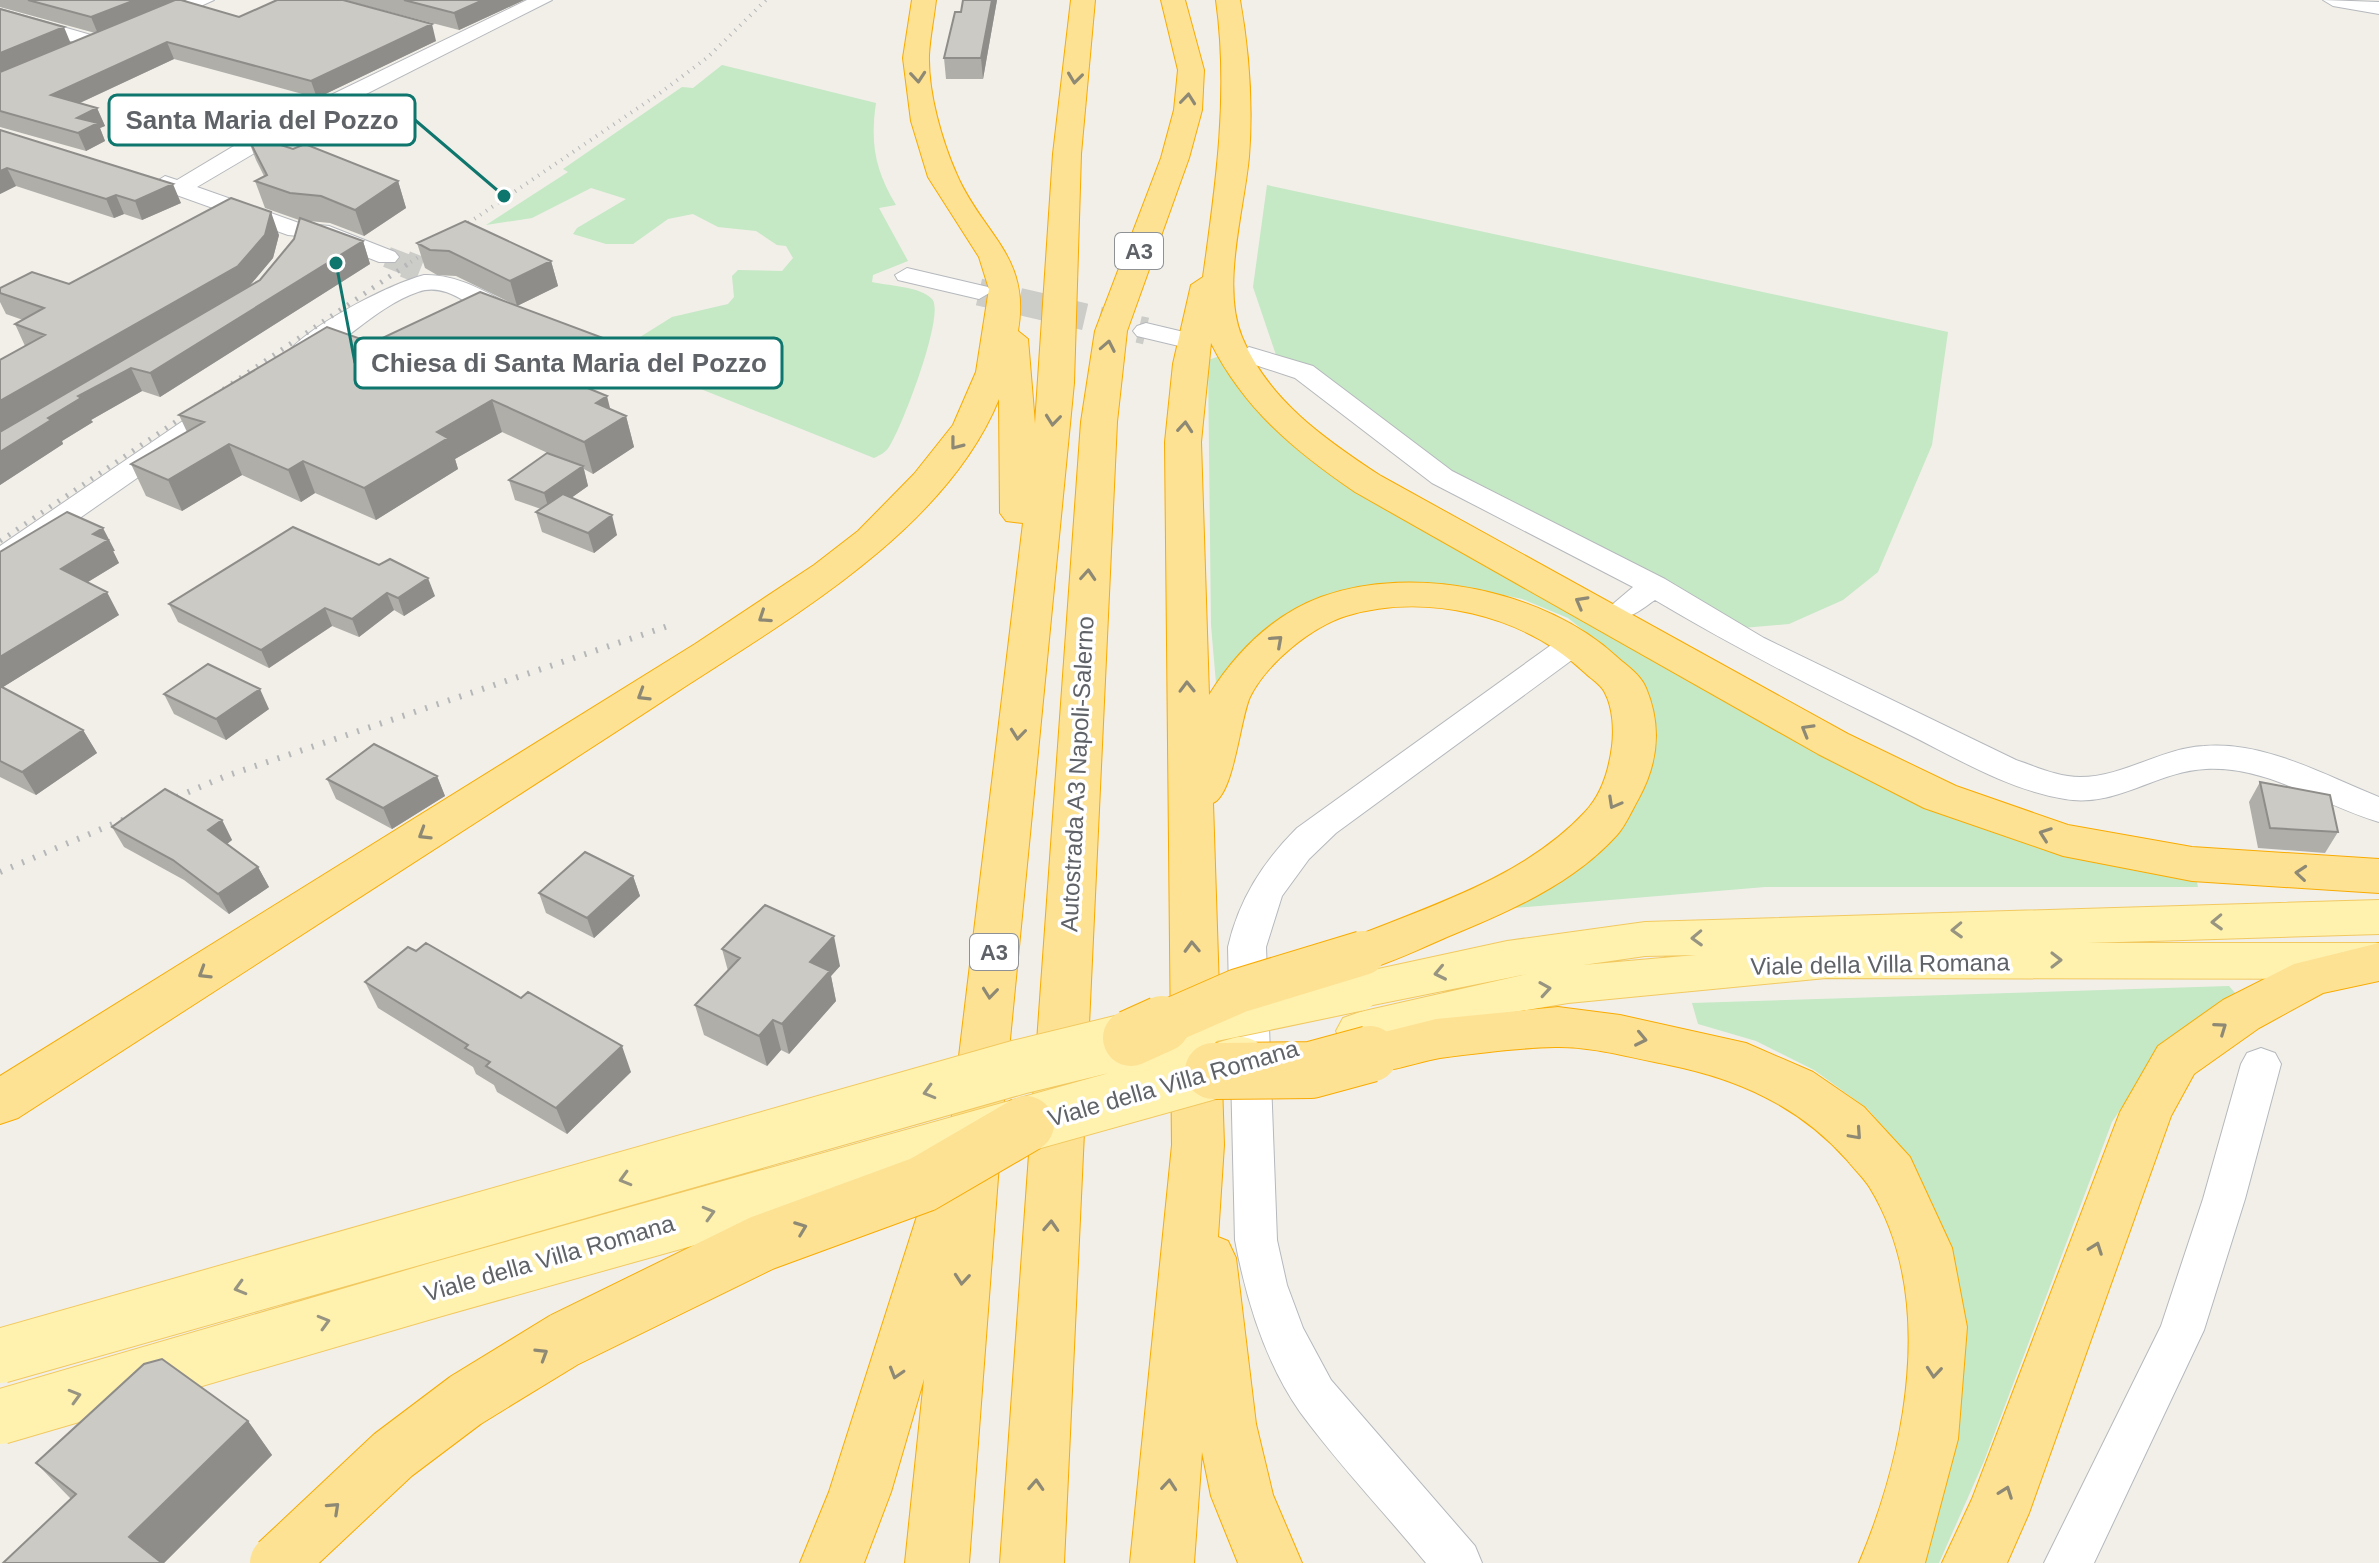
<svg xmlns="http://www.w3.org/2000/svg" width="2379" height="1563" viewBox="0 0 2379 1563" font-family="Arial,sans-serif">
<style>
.green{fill:#c5e8c5}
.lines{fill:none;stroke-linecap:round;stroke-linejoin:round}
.minor-tunnel-far1{stroke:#ccccc8;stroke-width:21;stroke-dasharray:21 11;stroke-linecap:butt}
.minor-tunnel{stroke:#ccccc8;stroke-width:27;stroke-dasharray:27 14;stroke-linecap:butt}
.minor-casing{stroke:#b5b8bc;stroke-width:2}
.major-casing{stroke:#f2c960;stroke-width:2}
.highway-casing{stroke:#f9ab00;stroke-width:2}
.minor{fill:#fff;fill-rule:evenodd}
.major{fill:#fff2af;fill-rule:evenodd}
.highway{fill:#fde293;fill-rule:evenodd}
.rail-far2{stroke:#b6b7b8;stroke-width:4;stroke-dasharray:1 6;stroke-linecap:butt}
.rail-far1{stroke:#b6b7b8;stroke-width:5;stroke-dasharray:2 8;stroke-linecap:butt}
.rail{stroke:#b6b7b8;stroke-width:6;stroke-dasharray:2 10;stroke-linecap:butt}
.major-bridge-far1-casing{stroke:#f2c960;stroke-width:44;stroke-linecap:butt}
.major-bridge-casing{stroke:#f2c960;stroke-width:56;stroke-linecap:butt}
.highway-bridge-far1-casing{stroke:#f9ab00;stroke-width:46;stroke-linecap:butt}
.highway-bridge-casing{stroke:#f9ab00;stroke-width:58;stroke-linecap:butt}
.major-bridge-far1{stroke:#fff2af;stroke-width:42}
.major-bridge{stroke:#fff2af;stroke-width:54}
.highway-bridge-far1{stroke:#fde293;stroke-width:44}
.highway-bridge{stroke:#fde293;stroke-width:56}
.wall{fill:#afaea9}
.shaded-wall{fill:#8f8d8a}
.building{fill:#cccac5;stroke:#8f8d8a;stroke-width:2}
.oneway{stroke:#8e8975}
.oneway2{stroke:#979581}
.labels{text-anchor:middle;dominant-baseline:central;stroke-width:7;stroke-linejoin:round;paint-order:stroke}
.shield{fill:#fff;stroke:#8f9295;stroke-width:2}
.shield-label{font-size:22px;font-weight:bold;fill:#5f6368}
.street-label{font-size:24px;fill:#5f6368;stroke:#fff}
.leader{fill:none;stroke:#0f766e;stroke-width:3}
.callout-dot{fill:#0f766e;stroke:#fff;stroke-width:3}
.callout{fill:#fff;stroke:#0f766e;stroke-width:3}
.callout-label{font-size:26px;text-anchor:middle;font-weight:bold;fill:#5f6368}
</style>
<rect width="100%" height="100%" fill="#f1efe8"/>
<path class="green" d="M722 65 876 103C870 143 875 170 896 205L879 208 908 261 873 275 872 282C888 286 920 286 932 299 946 313 901 430 889 447 885 453 880 455 874 458L613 354 672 317 728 304 734 297 732 276 738 270 782 271 793 258 786 246 777 245 756 231 718 227 693 214 668 219 633 244H606L573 234 577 228 626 199 591 188 532 218 486 225 568 172 563 169 682 87 693 88Z
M1267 185 1948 332 1932 445 1878 572 1843 600 1789 624 1742 628 1437 469 1276 355 1253 287Z
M1220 356 1258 407 1838 757 2196 877 2198 887H1765L1503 909 1612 829 1641 795 1655 754 1654 717 1599 643 1568 618 1522 599 1460 586 1416 584 1257 640 1216 683 1211 625 1208 360Z
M2229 986 2236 994 2167 1039 2112 1122 1984 1461 1939 1563H1912V1162L1868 1109 1814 1070 1756 1041 1698 1024 1692 1003Z"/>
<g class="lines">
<path class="minor-tunnel-far1" d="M387 257 410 266"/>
<path class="minor-tunnel" d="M405 264 420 270
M979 292 1146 331"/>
<g class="minor-casing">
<path id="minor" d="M187 0H214L159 25H145L142 21Z
M527 0H552L285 135 197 187 299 223 329 226 395 252 399 257 395 262H379L318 238 288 235 157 188 154 183 165 176 177 180 269 125Z
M2323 0 2379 2V14L2333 6Z
M0 9 105 39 108 43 98 49 0 21Z
M907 268 988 287 991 292 979 299 898 280 895 275Z
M424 275C461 274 490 295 522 311L526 316 522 321C485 330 457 278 418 292 375 307 344 345 307 362 301 364 295 363 289 361L285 356C305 327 390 284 424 275Z
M1146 323 1188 333 1192 338 1179 346 1137 336 1133 331 1137 326Z
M1249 347 1313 366 1452 471 1665 579 1764 638 2016 760C2037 767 2058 777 2080 777 2124 777 2161 748 2204 746 2265 741 2324 775 2379 797V822C2321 805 2269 766 2206 769 2157 771 2116 808 2065 799 2009 790 1958 759 1908 734 1822 692 1737 649 1655 600 1640 610 1630 621 1611 616L1607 609 1633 587 1432 483 1295 378 1240 360 1236 355Z
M224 397 233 399 237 405 233 411 11 566 0 569V546L215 399Z
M1565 640 1576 643 1581 650 1576 657 1336 833 1309 859 1282 896 1266 947 1277 1240 1287 1285 1303 1328 1331 1380 1475 1546 1482 1563H1426C1385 1513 1338 1464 1300 1412 1265 1362 1246 1299 1235 1240L1228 947C1239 899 1263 862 1297 828L1554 643Z
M2261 1048 2275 1053 2281 1064 2245 1199 2204 1330 2094 1563H2044L2161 1326 2203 1199 2241 1064 2247 1053Z"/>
</g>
<g class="major-casing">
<path id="major" d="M2379 900V934L2087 943H2379V979L1826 978 1568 1003 1503 1014 1360 1050 1343 1044 1336 1031 1343 1018 1360 1012 1527 974 1358 1008 1341 1003 1335 990 1341 977 1507 941 1645 922ZM1696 955 1583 965 1645 956Z"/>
</g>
<g class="highway-casing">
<path id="highway" d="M912 0H936C934 18 930 37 929 55 928 93 942 141 957 175 983 235 1031 256 1018 331L1028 339 1035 424 1053 154 1071 0H1095L1081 154 1074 383 1003 1111 969 1563H905L924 1379 891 1492 864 1563H800L829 1492 924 1194 932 1178 945 1173 1023 523 1006 521 1000 513 999 399C947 527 797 614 686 686 621 729 555 771 489 814 332 915 175 1017 18 1118L0 1124V1076L695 644 814 565 858 531 914 474 953 425 976 372 989 289 979 257 928 177 911 121 903 58Z
M1161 0H1185L1204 70 1202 110 1189 158 1127 331 1117 422 1064 1563H1000L1081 422 1095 331 1161 158 1174 110 1178 70Z
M1216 0H1240C1249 50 1253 106 1249 157 1244 211 1221 286 1242 337 1268 400 1326 440 1381 476L1848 734 1956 786 2068 825 2192 847 2379 859V893L2192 881 2063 856 1924 808 1818 754 1355 492C1295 451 1244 409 1211 343L1201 442 1209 695C1236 652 1273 615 1321 597 1414 563 1546 591 1617 657 1627 666 1641 675 1646 688 1662 726 1658 763 1639 798 1632 810 1626 825 1617 835 1573 884 1508 912 1447 937 1420 949 1392 962 1363 971L1346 966 1339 953 1346 940C1427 907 1524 878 1585 812 1602 794 1609 770 1612 746 1614 730 1613 708 1605 693 1602 685 1590 678 1584 672 1524 615 1426 592 1346 616 1311 627 1266 664 1250 697 1240 719 1234 794 1213 803L1224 1145 1218 1237 1228 1241 1236 1258 1256 1424 1273 1495 1302 1563H1238L1211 1496 1202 1452 1194 1563H1130L1172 1145 1165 442 1173 364 1191 285 1203 277C1216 184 1229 93 1216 0Z
M2379 943V981L2323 993 2259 1028 2194 1074 2171 1116 2029 1513 2007 1563H1942L1972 1499 2120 1112 2158 1046 2223 1000 2294 964Z
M1558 1007 1620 1015 1746 1043 1813 1072 1864 1107 1910 1157 1952 1248 1967 1327 1958 1439 1925 1563H1859C1906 1452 1937 1298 1870 1188 1864 1178 1854 1169 1847 1160 1799 1106 1738 1079 1669 1065 1632 1058 1592 1046 1555 1047 1517 1048 1478 1053 1440 1058 1410 1063 1382 1078 1352 1068L1345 1054 1352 1040 1436 1019Z"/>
</g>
<use href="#minor" class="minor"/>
<use href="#major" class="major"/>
<use href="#highway" class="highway"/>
<path class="rail-far2" d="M405 266 660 93 708 57 766 0"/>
<path class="rail-far1" d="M0 541 408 264"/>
<path class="rail" d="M0 872 226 776 674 624"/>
<g class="major-bridge-far1-casing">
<path id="major-bridge-far1" d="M1186 1026 1358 990"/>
</g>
<g class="major-bridge-casing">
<path id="major-bridge" d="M0 1356 1019 1067 1196 1024
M0 1417 438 1289 1241 1064"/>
</g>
<g class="highway-bridge-far1-casing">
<path id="highway-bridge-far1" d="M1158 1026 1238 991 1363 953"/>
</g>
<g class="highway-bridge-casing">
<path id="highway-bridge" d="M1131 1038 1162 1024
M1213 1071 1311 1070 1370 1054
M278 1563 393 1455 466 1400 564 1340 762 1243 923 1184 1026 1124"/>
</g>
<use href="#major-bridge-far1" class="major-bridge-far1"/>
<use href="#major-bridge" class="major-bridge"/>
<use href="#highway-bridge-far1" class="highway-bridge-far1"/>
<use href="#highway-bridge" class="highway-bridge"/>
</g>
<path class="wall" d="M0 0H186L184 1 239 17 436 41 317 98 174 59 80 103 97 108 105 126 100 128 105 141 86 151 0 127V9L70 43 95 33 0 7Z
M344 0H524L459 30Z
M997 0 983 79H946L944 58 961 12Z
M0 130 181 203 142 220 124 214 114 218 16 186 0 194Z
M246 134 398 181 406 208 364 236 330 223 309 221 363 241 370 264 160 397 142 391 91 420 93 422 62 441 63 444 0 485V360L25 346 15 324 23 320 6 314 0 302V288L69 284 279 235 273 258 248 287 260 280 294 239 299 220 265 208 255 181 264 176 256 160Z
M417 243 551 261 558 286 517 306 610 369 585 387 610 409 626 416 634 447 593 474 584 469 588 486 571 498 617 535 594 553 542 532 536 512 541 509 515 500 509 480 552 455 502 432 455 459 458 469 376 520 315 493 301 502 242 475 182 511 146 496 131 464 187 432 179 415 372 343 517 306 456 276 437 275 425 268Z
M293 527 435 596 404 616 394 610 359 637 332 626 269 668 178 622 169 604Z
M113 551 119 563 88 582 119 615 3 687 83 730 97 753 36 795 0 777V552L115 551Z
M164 694 269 709 226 740 174 714Z
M437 776 445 796 392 829 336 799 327 779Z
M2260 782 2338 832 2325 853 2258 848 2249 802Z
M222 820 232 840 227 844 258 867 269 887 229 914 184 880 124 847 112 827Z
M633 876 640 896 594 938 546 913 539 893Z
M722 949 840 966 831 976 836 1001 789 1054 781 1050 767 1066 704 1035 695 1005 728 971Z
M365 982 631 1072 567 1134 497 1092 494 1085 476 1074 473 1067 378 1008Z
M248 1421 272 1455 164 1563H3L71 1499 36 1463Z"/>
<path class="shaded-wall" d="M135 0H186L98 34 91 17Z
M483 0H524L459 30 454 13Z
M992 0H997L983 79 981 58Z
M432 24 436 41 317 98 311 81Z
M64 27 71 44 0 74V53Z
M167 42 174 59 58 113 51 95Z
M97 108 105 126 100 128 105 141 86 151 78 133 77 118Z
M7 168 16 186 0 194V171Z
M398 181 406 208 364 236 355 210Z
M173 184 181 203 142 220 135 201Z
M116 195 124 214 114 218 106 199Z
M271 212 279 235 273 258 247 289 0 433V401Z
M363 241 370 264 160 397 150 373Z
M551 261 558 286 517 306 510 281Z
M603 338 610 369 560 404 551 373Z
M131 368 142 391 91 420 93 422 62 441 63 444 0 485V452L78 396Z
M607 396 614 424 626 416 634 447 593 474 584 442 596 403Z
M492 400 502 432 455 459 458 469 376 520 364 488 437 432Z
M229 444 242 475 182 511 168 480Z
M303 461 315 493 301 502 288 470Z
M583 466 588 486 550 513 544 493Z
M612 515 617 535 594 553 588 533Z
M103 528 115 551H113L119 563 73 591 61 569 93 534Z
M428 578 435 596 404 616 398 598Z
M107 592 119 615 0 689V657Z
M387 593 394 610 359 637 352 619Z
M325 608 332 626 269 668 261 650Z
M260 689 269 709 226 740 216 719Z
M83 730 97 753 36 795 22 772Z
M437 776 445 796 392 829 383 808Z
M222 820 232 840 219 850 208 830Z
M258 867 269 887 229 914 218 894Z
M633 876 640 896 594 938 587 918Z
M834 936 840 966 831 976 836 1001 789 1054 782 1024 810 962Z
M773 1020 781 1050 767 1066 759 1036Z
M622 1046 631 1072 567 1134 556 1108Z
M248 1421 272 1455 164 1563H153L129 1537Z"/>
<path class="building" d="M28 0H135L91 17Z
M175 0H181L239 17 277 0H343L432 24 311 81 167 42 51 95 97 108 77 118 98 123 78 133 0 111V72Z
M404 0H483L454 13Z
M963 0H992L981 58H944L955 12H961Z
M0 9 64 27 0 53Z
M0 130 173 184 135 201 116 195 106 199 7 168 0 171Z
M246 134 293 149 305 144 398 181 355 210 321 196 290 193 255 181 267 175Z
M231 198 271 212 265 235 238 266 0 401V360L45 335 15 324 44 308 0 293V288L32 272 69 284Z
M300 218 363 241 150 373 131 368 78 396 81 398 48 418 51 420 0 452V432L260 280 294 239Z
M465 221 551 261 510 281 449 251 430 250 417 243Z
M480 292 603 338 551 373 607 396 596 403 626 416 584 442 492 400 437 432 448 438 364 488 303 461 288 470 229 444 168 480 131 464 204 422 179 415 327 327 372 343Z
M547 453 583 466 544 493 509 480Z
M563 494 612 515 588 533 536 512Z
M67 512 103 528 93 534 108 540 61 569 107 592 0 657V552Z
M293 527 379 565 390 559 428 578 398 598 387 593 352 619 325 608 261 650 169 604Z
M208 664 260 689 216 719 164 694Z
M0 686 83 730 22 772 0 761Z
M374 744 437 776 383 808 327 779Z
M2260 782 2330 795 2338 832 2270 828Z
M165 789 222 820 208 830 258 867 218 894 173 860 112 827Z
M585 852 633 876 587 918 539 893Z
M765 905 834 936 810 962 830 971 782 1024 773 1020 759 1036 695 1005 740 958 722 949Z
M426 943 521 998 528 992 622 1046 556 1108 486 1066 490 1062 465 1048 468 1045 365 982 408 947 416 951Z
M162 1359 248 1421 129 1537 162 1563H3L76 1494 36 1463 144 1364Z"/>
<defs><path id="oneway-chevron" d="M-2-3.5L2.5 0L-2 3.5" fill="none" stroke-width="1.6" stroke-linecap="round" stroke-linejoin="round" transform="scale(2)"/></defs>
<g class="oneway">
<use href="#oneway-chevron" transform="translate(918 77) rotate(85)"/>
<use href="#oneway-chevron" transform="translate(1075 78) rotate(97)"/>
<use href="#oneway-chevron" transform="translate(1188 99) rotate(-84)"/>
<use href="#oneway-chevron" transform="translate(1108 346) rotate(-79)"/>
<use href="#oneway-chevron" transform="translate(1053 420) rotate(96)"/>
<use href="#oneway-chevron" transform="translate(1185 427) rotate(-85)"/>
<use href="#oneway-chevron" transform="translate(956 444) rotate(128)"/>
<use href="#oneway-chevron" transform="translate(1088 575) rotate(-86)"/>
<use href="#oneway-chevron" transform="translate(1581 602) rotate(-151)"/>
<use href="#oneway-chevron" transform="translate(764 617) rotate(146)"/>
<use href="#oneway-chevron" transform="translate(1277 641) rotate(-42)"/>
<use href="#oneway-chevron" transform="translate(1187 687) rotate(-91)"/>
<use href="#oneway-chevron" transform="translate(643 695) rotate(148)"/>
<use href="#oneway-chevron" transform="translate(1807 730) rotate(-150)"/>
<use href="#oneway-chevron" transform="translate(1018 734) rotate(96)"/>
<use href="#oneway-chevron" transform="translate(1614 803) rotate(119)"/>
<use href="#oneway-chevron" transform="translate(424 834) rotate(148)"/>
<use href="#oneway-chevron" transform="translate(2045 834) rotate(-160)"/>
<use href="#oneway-chevron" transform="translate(2301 873) rotate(-175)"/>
<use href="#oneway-chevron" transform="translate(1192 947) rotate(-92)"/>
<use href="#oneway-chevron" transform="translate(204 973) rotate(148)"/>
<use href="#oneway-chevron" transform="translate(990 993) rotate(96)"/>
<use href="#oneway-chevron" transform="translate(2221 1028) rotate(-35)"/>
<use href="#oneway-chevron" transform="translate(1641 1039) rotate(12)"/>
<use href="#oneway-chevron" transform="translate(1856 1134) rotate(48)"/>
<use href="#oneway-chevron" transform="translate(1051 1226) rotate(-87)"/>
<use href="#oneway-chevron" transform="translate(801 1228) rotate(-21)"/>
<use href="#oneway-chevron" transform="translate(2096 1248) rotate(-70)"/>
<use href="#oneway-chevron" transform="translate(962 1279) rotate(95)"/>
<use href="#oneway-chevron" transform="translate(542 1354) rotate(-32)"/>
<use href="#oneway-chevron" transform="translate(1934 1372) rotate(95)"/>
<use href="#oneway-chevron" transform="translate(896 1373) rotate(107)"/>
<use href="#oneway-chevron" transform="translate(1036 1485) rotate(-87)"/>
<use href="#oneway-chevron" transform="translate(1169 1485) rotate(-85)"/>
<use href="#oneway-chevron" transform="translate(2006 1492) rotate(-70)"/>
<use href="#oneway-chevron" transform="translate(334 1508) rotate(-43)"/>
</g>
<g class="oneway2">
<use href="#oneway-chevron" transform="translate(2217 922) rotate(178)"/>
<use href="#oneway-chevron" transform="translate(1957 930) rotate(178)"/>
<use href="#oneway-chevron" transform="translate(1697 938) rotate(178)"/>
<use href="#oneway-chevron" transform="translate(2056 960)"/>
<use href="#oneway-chevron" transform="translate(1440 973) rotate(168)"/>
<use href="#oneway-chevron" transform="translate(1545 989) rotate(-9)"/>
<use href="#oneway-chevron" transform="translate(929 1092) rotate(164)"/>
<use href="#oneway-chevron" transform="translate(625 1179) rotate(164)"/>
<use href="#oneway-chevron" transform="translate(709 1213) rotate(-16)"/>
<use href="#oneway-chevron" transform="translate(240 1288) rotate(164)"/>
<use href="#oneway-chevron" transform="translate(324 1322) rotate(-16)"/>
<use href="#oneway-chevron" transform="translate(75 1396) rotate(-16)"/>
</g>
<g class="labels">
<g class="shield">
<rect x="1115" y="233" width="48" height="36" rx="6"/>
<rect x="970" y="934" width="48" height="36" rx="6"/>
</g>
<g class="shield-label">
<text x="1139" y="251">A3</text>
<text x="994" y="952">A3</text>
</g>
<g class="street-label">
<text transform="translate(1077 774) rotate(-87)">Autostrada A3 Napoli-Salerno</text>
<text transform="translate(1880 964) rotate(-1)">Viale della Villa Romana</text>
<text transform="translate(1173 1083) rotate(-16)">Viale della Villa Romana</text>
<text transform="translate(549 1258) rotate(-16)">Viale della Villa Romana</text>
</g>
</g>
<path class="leader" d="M504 196L415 120M336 263L355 363"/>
<g class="callout-dot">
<circle cx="504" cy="196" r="8"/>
<circle cx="336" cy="263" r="8"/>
</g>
<g class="callout">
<rect x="109" y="95" width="306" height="50" rx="8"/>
<rect x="355" y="338" width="427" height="50" rx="8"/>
</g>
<g class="callout-label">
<text x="262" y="129">Santa Maria del Pozzo</text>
<text x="569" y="372">Chiesa di Santa Maria del Pozzo</text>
</g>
</svg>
